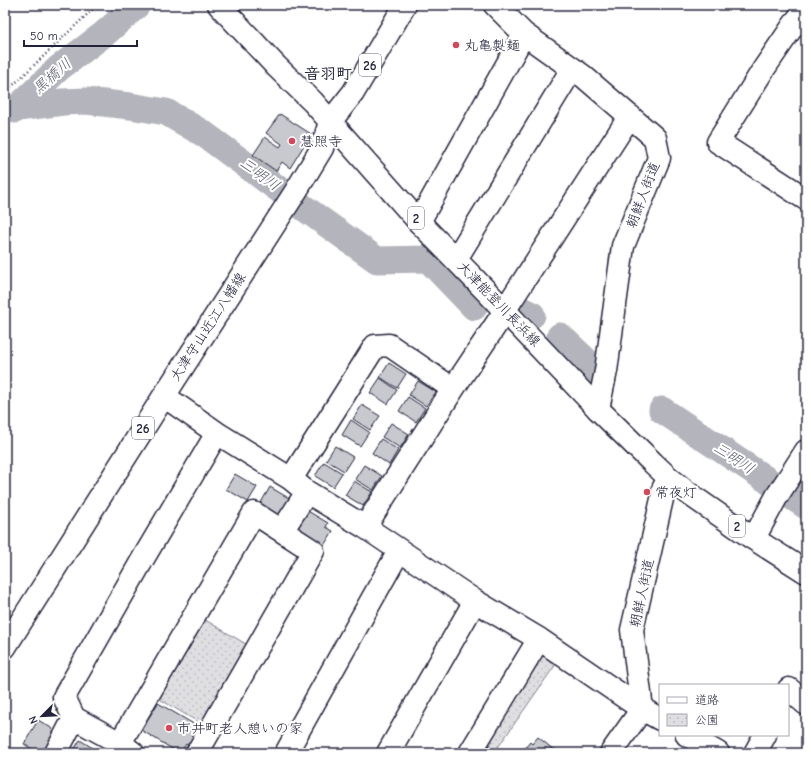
<svg xmlns="http://www.w3.org/2000/svg" width="811" height="758" viewBox="0 0 811 758" font-family="'Comic Neue','Klee One',sans-serif">
<style>
.park{fill:url(#park-dots);stroke:#80808e}
.lines{fill:none;stroke-linecap:round;stroke-linejoin:round}
.river{stroke:#b4b4bc;stroke-width:27}
.building{fill:#c8c8cf;stroke:#22223b}
.minor-casing{stroke:#22223b;stroke-width:25}
.major-casing{stroke:#22223b;stroke-width:25}
.path{stroke:#22223b;stroke-width:2.5;stroke-dasharray:1 3;stroke-linecap:butt}
.minor{stroke:#fff;stroke-width:22}
.major{stroke:#fff;stroke-width:22}
.poi-dot{fill:#d1495b;stroke:#fff;stroke-width:1.5}
.labels{text-anchor:middle;dominant-baseline:central;stroke-width:4;stroke-linejoin:round;paint-order:stroke}
.shield{fill:#fff;stroke:#646476;stroke-width:1}
.shield-label{font-size:13px;font-weight:bold;fill:#22223b}
.poi-label{font-size:14px;fill:#22223b;stroke:#fff;text-anchor:start}
.street-label{font-size:14px;fill:#22223b;stroke:#fff}
.water-label{font-size:15px;font-style:italic;fill:#5c5c6f;stroke:#fff}
.quarter-label{font-size:16px;font-weight:bold;fill:#22223b;stroke:#fff}
</style>
<defs>
<pattern id="park-dots" width="8" height="8" patternUnits="userSpaceOnUse"><rect width="8" height="8" fill="#dfdfe2"/><path d="M2 2h.1M6 6h.1" fill="none" stroke="#bfbfc3" stroke-width="1.8" stroke-linecap="round"/></pattern>
</defs>
<rect width="100%" height="100%" fill="#fff"/>
<filter id="ink" filterUnits="userSpaceOnUse"><feTurbulence type="fractalNoise" baseFrequency=".025" numOctaves="2"/><feDisplacementMap in="SourceGraphic" scale="8" xChannelSelector="R" yChannelSelector="G"/><feConvolveMatrix kernelMatrix="1 2 1 2 8 2 1 2 1" color-interpolation-filters="sRGB"/></filter>
<g filter="url(#ink)">
<path class="park" d="M202 618 251 647 205 726 156 697Z
M543 654 556 664 494 753H479Z"/>
<g class="lines">
<path class="river" d="M18 108 63 102 86 101 130 106 166 112 204 134 307 210 377 260 428 259 474 307
M15 110 59 68 104 34 137 5
M517 308 532 315
M560 336 598 372
M662 410 806 506"/>
</g>
<path class="building" d="M280 114 311 134 290 168 282 162 276 171 253 155 265 137 280 147 282 144 266 133Z
M389 363 406 374 397 388 380 377Z
M380 378 397 390 388 404 370 393Z
M418 381 436 392 426 406 409 395Z
M408 397 425 408 416 422 399 411Z
M362 405 380 416 370 430 353 419Z
M351 420 369 432 360 446 342 435Z
M391 423 409 434 400 448 382 437Z
M381 439 398 450 389 465 372 453Z
M335 446 353 457 344 471 326 460Z
M324 462 342 473 333 487 315 476Z
M364 465 382 476 373 490 355 479Z
M235 474 257 487 248 502 226 489Z
M354 481 372 492 363 506 345 495Z
M270 487 292 500 284 514 280 512 277 517 259 506Z
M306 510 328 523 326 527 333 531 323 547 299 533 297 525Z
M158 703 197 726 192 734 197 737 191 747 186 744 180 753H179L141 730Z
M38 720 53 729 51 731 61 737 51 753H38L24 744Z
M538 737 554 750 555 749 560 753H521L530 742 532 744Z
M80 740 99 752 98 753H72Z"/>
<g class="lines">
<g class="minor-casing">
<path id="minor" d="M495 5 524 34 583 76 655 138 659 158 623 246 606 371 598 409
M806 7 763 70 718 142 806 199
M419 222 524 34
M456 259 572 69
M164 396 217 433 291 479 307 492 365 527 475 601 539 639 642 709 611 753
M291 479 375 346 389 345 453 389
M365 527 453 389 505 311 508 305 630 116
M282 531 307 492
M751 537 759 529 777 496 806 451
M788 692 789 689 806 704
M660 719 642 709 632 630 662 499 663 489 669 478
M687 735 718 753
M120 743 254 513 313 551 197 753
M56 753 74 718
M133 753 120 743 74 718 64 697 144 557 217 433
M286 753 399 551
M388 753 475 601
M470 753 539 639
M755 753 765 735"/>
</g>
<g class="major-casing">
<path id="major" d="M219 5 276 66 313 102 419 222 488 293 598 409 653 463 669 478 692 496 751 537 806 572
M5 647 164 396 296 191 322 148 330 122 353 93 405 5"/>
</g>
<path class="path" d="M5 93 97 5"/>
<use href="#minor" class="minor"/>
<use href="#major" class="major"/>
</g>
</g>
<g class="poi-dot">
<circle cx="456" cy="45" r="4"/>
<circle cx="292" cy="141" r="4"/>
<circle cx="647" cy="492" r="4"/>
<circle cx="169" cy="728" r="4"/>
</g>
<g class="labels">
<g class="shield">
<rect x="359" y="54" width="22" height="22" rx="3"/>
<rect x="408" y="207" width="16" height="22" rx="3"/>
<rect x="132" y="417" width="22" height="22" rx="3"/>
<rect x="729" y="515" width="16" height="22" rx="3"/>
</g>
<g class="shield-label">
<text x="370" y="65">26</text>
<text x="416" y="218">2</text>
<text x="143" y="428">26</text>
<text x="737" y="526">2</text>
</g>
<g class="poi-label">
<text x="464" y="45">丸亀製麺</text>
<text x="300" y="141">慧照寺</text>
<text x="655" y="492">常夜灯</text>
<text x="177" y="728">市井町老人憩いの家</text>
</g>
<g class="street-label">
<text transform="translate(643 195) rotate(-69)">朝鮮人街道</text>
<text transform="translate(499 304) rotate(46)">大津能登川長浜線</text>
<text transform="translate(208 327) rotate(-57)">大津守山近江八幡線</text>
<text transform="translate(642 593) rotate(-78)">朝鮮人街道</text>
</g>
<g class="water-label">
<text transform="translate(52 76) rotate(-41)">黒橋川</text>
<text transform="translate(260 174) rotate(36)">三明川</text>
<text transform="translate(734 458) rotate(33)">三明川</text>
</g>
<g class="quarter-label">
<text x="328" y="74">音羽町</text>
</g>
</g>
<rect width="811" height="758" fill="none" stroke="#fff" stroke-width="20"/>
<rect x="10" y="10" width="791" height="738" fill="none" stroke="#22223b" stroke-width="1.5" filter="url(#ink)"/>
<rect x="659" y="684" width="130" height="52" fill="#ffffff" stroke="#a7a7b1"/>
<rect x="667" y="697" width="20" height="6" fill="#ffffff" stroke="#a7a7b1"/>
<text x="695" y="704" font-size="12" fill="#22223b">道路</text>
<rect x="667" y="714" width="20" height="12" fill="url(#park-dots)" stroke="#a7a7b1"/>
<text x="695" y="724" font-size="12" fill="#22223b">公園</text>
<g transform="translate(42 716) rotate(246)" stroke="#ffffff" stroke-width="3" paint-order="stroke">
<path d="M0-3L7 15L0 10L-7 15Z" fill="#22223b"/>
<text y="-6" font-size="11" font-weight="bold" text-anchor="middle" fill="#22223b">N</text>
</g>
<path d="M24 40v6h113v-6" fill="none" stroke="#22223b" stroke-width="2"/>
<text x="30" y="40" font-size="12" fill="#22223b" stroke="#ffffff" stroke-width="3" paint-order="stroke">50 m</text>
</svg>
